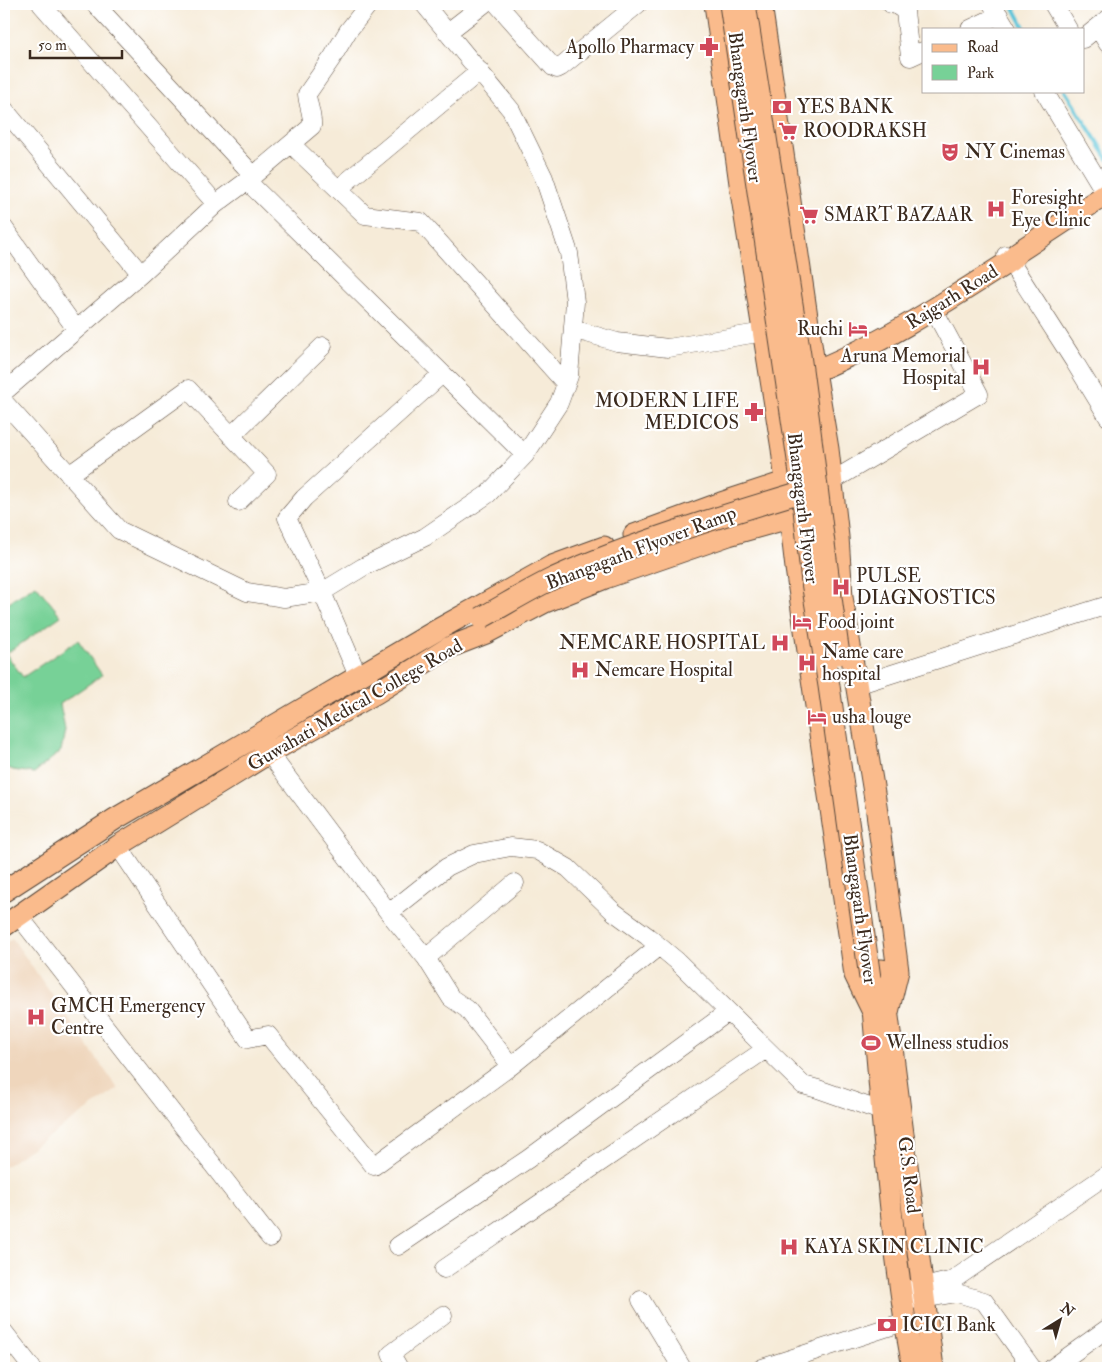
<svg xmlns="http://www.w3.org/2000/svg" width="1112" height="1372" viewBox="0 0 1112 1372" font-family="'IM FELL Double Pica',serif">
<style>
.built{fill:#efd6bc}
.green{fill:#77d197;stroke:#597e5a}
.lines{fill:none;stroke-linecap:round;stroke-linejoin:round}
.stream{stroke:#5dc5d9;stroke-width:4}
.minor-casing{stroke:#57473a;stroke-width:19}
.major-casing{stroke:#57473a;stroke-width:23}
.minor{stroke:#fff;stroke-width:18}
.major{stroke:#fabb8c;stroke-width:21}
.major-bridge-casing{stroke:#57473a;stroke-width:23;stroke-linecap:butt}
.major-bridge{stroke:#fabb8c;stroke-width:21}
.labels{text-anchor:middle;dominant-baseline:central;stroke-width:4.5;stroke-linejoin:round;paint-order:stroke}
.poi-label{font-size:19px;fill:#3b2a1e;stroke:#fff;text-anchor:start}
.street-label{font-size:19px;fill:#3b2a1e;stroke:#fff}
</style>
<rect width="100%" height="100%" fill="#fff"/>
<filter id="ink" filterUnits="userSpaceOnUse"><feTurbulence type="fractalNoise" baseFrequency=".02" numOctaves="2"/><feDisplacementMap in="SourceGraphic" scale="10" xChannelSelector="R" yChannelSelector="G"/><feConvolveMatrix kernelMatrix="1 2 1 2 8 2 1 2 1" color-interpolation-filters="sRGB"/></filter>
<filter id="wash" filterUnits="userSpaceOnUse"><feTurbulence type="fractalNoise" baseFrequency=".0096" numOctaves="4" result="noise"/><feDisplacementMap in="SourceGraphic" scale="20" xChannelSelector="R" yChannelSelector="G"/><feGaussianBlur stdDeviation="1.12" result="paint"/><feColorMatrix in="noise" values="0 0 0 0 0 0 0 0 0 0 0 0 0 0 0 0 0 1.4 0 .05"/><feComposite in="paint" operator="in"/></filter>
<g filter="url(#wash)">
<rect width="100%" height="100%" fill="#f6ebd8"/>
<path class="built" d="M12 938 118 1089 4 1167V944Z"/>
<path class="green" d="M36 585 61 616 6 654 23 677 78 640 102 675 60 704 65 730 61 751 34 773 13 770 4 766V605Z"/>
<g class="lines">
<path class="stream" d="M1012 4 1025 29
M1065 91 1108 159"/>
</g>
</g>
<g filter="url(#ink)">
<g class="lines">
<g class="minor-casing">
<path id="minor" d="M41 4 216 204 247 181 525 455
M95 4 253 175
M424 4 511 110 544 178 569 253 575 302 569 376 559 403 525 455 488 494 425 537 363 567 322 592 287 518 304 498 442 374
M497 4 553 67 557 69 561 67 638 4
M891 4 896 5 905 11 910 57 923 51
M992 4 1007 29
M1053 4 1068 29
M1098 28 1108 44
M970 29 999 15
M448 32 484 4
M1083 39 1108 19
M1044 91 1106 194
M4 109 141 274 4 392
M291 144 365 215 421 222 566 384
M247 181 312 126C313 115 308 106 307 94L332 58 348 31 369 4
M338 189 480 71
M4 228 76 329
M1006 255 1074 361 1108 417
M141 274 216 204
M573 329 617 342 668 348 764 332
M4 402 119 530 247 592 284 598 322 592 358 676
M231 436 323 346
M69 475 188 389 267 474 238 502
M832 481 979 394 934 310
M857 685 1108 605
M269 753 389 913 426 958 451 998 467 1009 511 1066
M118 846 248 1039 268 1035 374 1166 511 1066 659 946
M389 913 447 867 474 854 511 847 537 850 568 868 614 912 647 936 677 961 803 1085 818 1089 881 1111
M19 916 270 1238
M426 958 515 883
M398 1246 528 1159 728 1012
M444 1269 766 1049
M911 1290 953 1280 1108 1174
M641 1300 682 1368
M917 1300 957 1293 984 1301 1032 1368
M4 1332 32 1368
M399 1368 391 1354 443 1315
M762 1368 904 1322
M1052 1368 1108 1328"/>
</g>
<g class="major-casing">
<path id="major" d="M715 4 742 198 782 449 796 568 855 975 873 1012
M761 4 815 371 828 449 838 537 842 597 876 805 898 971 888 1012
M803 376C877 347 943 304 1010 261L1018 252 1108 193
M634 535 721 503 785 482
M4 891 115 819 439 629 552 566 604 547
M4 926 118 846 269 753 376 693 450 647 486 633 545 602 605 578 729 535 789 518
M882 970 933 1368
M872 998C883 1122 891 1246 913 1368"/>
</g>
<use href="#minor" class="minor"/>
<use href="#major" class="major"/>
<g class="major-bridge-casing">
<path id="major-bridge" d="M730 4 800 473 812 582 829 686 870 978
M745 4C763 121 782 238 800 355 814 454 824 555 839 654
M481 618C505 605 529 590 554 578 633 543 718 517 801 492"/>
</g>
<use href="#major-bridge" class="major-bridge"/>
</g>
</g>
<defs>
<g id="pharmacy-bare" transform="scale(1.5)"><path d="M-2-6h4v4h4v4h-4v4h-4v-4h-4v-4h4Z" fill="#d1495b" stroke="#fff" stroke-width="2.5" paint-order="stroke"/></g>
<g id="bank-bare" transform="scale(1.5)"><path d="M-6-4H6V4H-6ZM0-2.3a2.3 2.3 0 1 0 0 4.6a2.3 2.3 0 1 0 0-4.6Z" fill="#d1495b" stroke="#fff" stroke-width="2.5" paint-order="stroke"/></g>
<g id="supermarket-bare" transform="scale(1.5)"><path d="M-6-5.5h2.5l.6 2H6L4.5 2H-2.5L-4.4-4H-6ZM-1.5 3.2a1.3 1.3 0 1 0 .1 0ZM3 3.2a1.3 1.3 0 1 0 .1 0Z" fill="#d1495b" stroke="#fff" stroke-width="2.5" paint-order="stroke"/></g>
<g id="theatre-bare" transform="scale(1.5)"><path d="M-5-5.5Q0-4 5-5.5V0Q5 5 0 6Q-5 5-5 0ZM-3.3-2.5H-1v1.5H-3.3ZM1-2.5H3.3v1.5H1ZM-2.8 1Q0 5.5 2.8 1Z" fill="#d1495b" stroke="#fff" stroke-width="2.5" paint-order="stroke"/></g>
<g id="hospital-bare" transform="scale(1.5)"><path d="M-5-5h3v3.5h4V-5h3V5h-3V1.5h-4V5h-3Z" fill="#d1495b" stroke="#fff" stroke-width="2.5" paint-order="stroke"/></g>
<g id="hotel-bare" transform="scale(1.5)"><path d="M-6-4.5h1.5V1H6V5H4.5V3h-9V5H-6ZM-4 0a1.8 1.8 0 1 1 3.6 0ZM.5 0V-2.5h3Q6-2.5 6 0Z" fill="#d1495b" stroke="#fff" stroke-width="2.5" paint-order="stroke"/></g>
<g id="stadium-bare" transform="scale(1.5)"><path d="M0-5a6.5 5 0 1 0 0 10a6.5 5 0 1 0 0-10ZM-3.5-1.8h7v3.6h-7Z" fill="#d1495b" stroke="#fff" stroke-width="2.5" paint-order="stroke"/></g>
</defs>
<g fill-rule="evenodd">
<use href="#pharmacy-bare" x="709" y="47"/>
<use href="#bank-bare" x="782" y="107"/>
<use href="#supermarket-bare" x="788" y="131"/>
<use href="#theatre-bare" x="950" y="152"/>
<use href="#hospital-bare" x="996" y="209"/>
<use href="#supermarket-bare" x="809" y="215"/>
<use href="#hotel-bare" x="858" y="329"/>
<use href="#hospital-bare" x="981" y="367"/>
<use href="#pharmacy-bare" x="754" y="412"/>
<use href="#hospital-bare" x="841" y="587"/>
<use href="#hotel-bare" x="802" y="622"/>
<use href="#hospital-bare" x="780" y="643"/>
<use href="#hospital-bare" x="807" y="663"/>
<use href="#hospital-bare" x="580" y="670"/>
<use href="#hotel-bare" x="817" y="717"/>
<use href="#hospital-bare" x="36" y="1017"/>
<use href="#stadium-bare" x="871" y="1043"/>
<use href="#hospital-bare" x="789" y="1247"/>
<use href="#bank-bare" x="887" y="1325"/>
</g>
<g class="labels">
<g class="poi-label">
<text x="694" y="47" text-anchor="end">Apollo Pharmacy</text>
<text x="797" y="107">YES BANK</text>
<text x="803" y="131">ROODRAKSH</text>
<text x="965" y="152">NY Cinemas</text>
<text x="1011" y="198">Foresight<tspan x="1011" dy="22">Eye Clinic</tspan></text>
<text x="824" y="215">SMART BAZAAR</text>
<text x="843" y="329" text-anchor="end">Ruchi</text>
<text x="966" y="356" text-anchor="end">Aruna Memorial<tspan x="966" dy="22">Hospital</tspan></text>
<text x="739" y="401" text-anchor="end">MODERN LIFE<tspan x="739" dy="22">MEDICOS</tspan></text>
<text x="856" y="576">PULSE<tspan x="856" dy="22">DIAGNOSTICS</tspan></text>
<text x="817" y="622">Food joint</text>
<text x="765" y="643" text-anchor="end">NEMCARE HOSPITAL</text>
<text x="822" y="652">Name care<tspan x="822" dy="22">hospital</tspan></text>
<text x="595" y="670">Nemcare Hospital</text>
<text x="832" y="717">usha louge</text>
<text x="51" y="1006">GMCH Emergency<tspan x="51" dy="22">Centre</tspan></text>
<text x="886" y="1043">Wellness studios</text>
<text x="804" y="1247">KAYA SKIN CLINIC</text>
<text x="902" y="1325">ICICI Bank</text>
</g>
<g class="street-label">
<text transform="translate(745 107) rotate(82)">Bhangagarh Flyover</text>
<text transform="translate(952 297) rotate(-32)">Rajgarh Road</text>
<text transform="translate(803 508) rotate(83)">Bhangagarh Flyover</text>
<text transform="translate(641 548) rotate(-21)">Bhangagarh Flyover Ramp</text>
<text transform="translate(355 705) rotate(-30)">Guwahati Medical College Road</text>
<text transform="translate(860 909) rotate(82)">Bhangagarh Flyover</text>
<text transform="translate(909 1175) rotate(83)">G.S. Road</text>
</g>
</g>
<rect width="1112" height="1372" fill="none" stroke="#fff" stroke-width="20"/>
<rect x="922" y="28" width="162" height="65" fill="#ffffff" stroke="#b1aaa5"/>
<rect x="932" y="44" width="25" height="8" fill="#fabb8c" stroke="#b1aaa5"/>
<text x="967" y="52" font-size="15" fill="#3b2a1e">Road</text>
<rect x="932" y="65" width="25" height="15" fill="#77d197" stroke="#b1aaa5"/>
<text x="967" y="78" font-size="15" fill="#3b2a1e">Park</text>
<g transform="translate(1060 1320) rotate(37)" stroke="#ffffff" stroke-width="4" paint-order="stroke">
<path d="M0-4L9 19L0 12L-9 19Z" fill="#3b2a1e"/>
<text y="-8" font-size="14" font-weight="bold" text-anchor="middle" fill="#3b2a1e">N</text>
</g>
<path d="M30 50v8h92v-8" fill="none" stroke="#3b2a1e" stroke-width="2.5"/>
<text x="38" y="50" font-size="15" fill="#3b2a1e" stroke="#ffffff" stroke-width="4" paint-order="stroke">50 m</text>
</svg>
